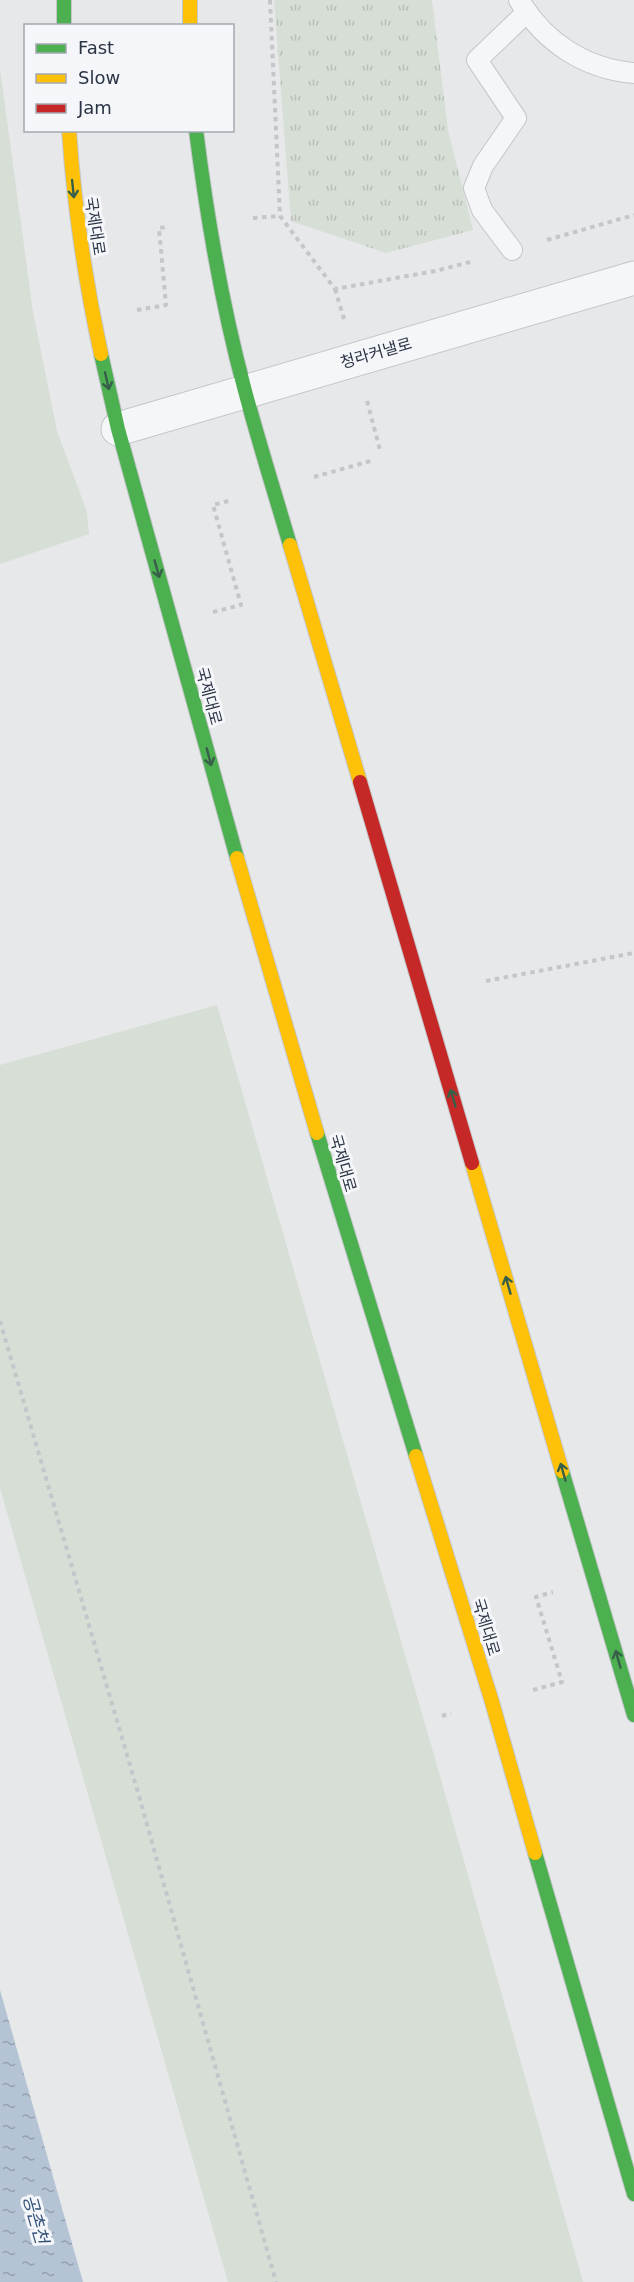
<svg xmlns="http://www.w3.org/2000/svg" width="634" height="2282" viewBox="0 0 634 2282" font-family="'DejaVu Sans','Noto Sans KR',sans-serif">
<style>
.grass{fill:url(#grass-tufts)}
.green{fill:#d6ded6}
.water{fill:url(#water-ripples)}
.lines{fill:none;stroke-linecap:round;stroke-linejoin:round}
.lane-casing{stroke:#c4c6c8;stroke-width:22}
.street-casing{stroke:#c4c6c8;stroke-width:35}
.fast-casing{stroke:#c4c6c8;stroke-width:16}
.slow-casing{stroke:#c4c6c8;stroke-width:16}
.jam-casing{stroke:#c4c6c8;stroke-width:16}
.path{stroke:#c5c6ca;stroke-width:4;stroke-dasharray:4.5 4.5;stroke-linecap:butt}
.lane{stroke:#f5f6f7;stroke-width:20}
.street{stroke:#f5f6f7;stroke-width:33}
.fast{stroke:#4caf50;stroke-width:14}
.slow{stroke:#ffc107;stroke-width:14}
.jam{stroke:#c62828;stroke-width:14}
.oneway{stroke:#375f49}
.labels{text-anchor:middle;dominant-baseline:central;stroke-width:6;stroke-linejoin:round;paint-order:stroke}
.street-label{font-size:16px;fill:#2b3445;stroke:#f4f6f9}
.water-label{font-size:18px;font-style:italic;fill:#34527a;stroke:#f4f6f9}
</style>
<defs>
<pattern id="grass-tufts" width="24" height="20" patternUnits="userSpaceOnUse" patternTransform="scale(1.5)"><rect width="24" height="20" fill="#d6ded6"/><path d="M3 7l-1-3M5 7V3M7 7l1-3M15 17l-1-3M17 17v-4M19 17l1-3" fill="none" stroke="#b8bfb9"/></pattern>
<pattern id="water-ripples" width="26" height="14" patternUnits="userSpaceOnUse" patternTransform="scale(1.5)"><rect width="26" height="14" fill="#b4c4d5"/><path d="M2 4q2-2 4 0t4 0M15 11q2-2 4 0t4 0" fill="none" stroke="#93a0af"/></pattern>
</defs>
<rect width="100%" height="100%" fill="#e6e8ea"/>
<path class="grass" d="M274 0H432L448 130 473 230 386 253 291 221Z"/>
<path class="green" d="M0 69 33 312 57 431 87 512 89 534 0 564Z
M217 1005 438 1769 583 2282H228L0 1488V1065Z"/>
<path class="water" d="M0 1990 83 2282H0Z"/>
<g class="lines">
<g class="lane-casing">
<path id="lane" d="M519 0C544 42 585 69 634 73
M512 250 482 210 474 188 483 166 516 118 477 60 526 13"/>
</g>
<g class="street-casing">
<path id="street" d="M118 429 634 278"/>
</g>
<g class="fast-casing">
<path id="fast" d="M64 0V26
M196 130C207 218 222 306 245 391 259 443 275 494 290 545
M101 354 118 429 237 858
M317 1133 416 1456
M562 1471 634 1715
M535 1853 634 2194"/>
</g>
<g class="slow-casing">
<path id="slow" d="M190 0V26
M69 130C74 205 85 280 101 354
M290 545 360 782
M237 858 317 1133
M472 1163 562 1471
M416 1456 492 1702 535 1853"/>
</g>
<g class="jam-casing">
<path id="jam" d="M360 782 472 1163"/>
</g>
<path class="path" d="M270 0 280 216 335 289 435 271 474 261
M253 218 280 216
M547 240 634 215
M335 289 344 319
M137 310 166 305 159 228 168 227
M367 401 380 450
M314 477 374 460
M213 612 241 605 213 505 232 500
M486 981 634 953
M0 1321 137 1789 276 2282
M533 1690 562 1682 536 1597 553 1592
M442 1716 451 1713"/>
<use href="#lane" class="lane"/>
<use href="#street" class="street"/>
<use href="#fast" class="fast"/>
<use href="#slow" class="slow"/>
<use href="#jam" class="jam"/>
</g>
<defs><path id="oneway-shaft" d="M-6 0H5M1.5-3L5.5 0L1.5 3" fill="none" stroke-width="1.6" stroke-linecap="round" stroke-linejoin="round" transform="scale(1.5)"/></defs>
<g class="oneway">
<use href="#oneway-shaft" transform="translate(73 189) rotate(84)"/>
<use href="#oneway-shaft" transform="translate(107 381) rotate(77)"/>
<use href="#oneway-shaft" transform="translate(157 569) rotate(74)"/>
<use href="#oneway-shaft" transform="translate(209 757) rotate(75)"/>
<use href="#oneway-shaft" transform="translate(453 1098) rotate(-106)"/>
<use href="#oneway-shaft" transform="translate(508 1285) rotate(-106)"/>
<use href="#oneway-shaft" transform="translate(563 1472) rotate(-106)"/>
<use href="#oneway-shaft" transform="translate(618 1659) rotate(-106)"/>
</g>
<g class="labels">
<g class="street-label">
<text transform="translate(95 226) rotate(81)">국제대로</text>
<text transform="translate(376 353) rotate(-16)">청라커낼로</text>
<text transform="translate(209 696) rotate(75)">국제대로</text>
<text transform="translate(343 1163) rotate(74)">국제대로</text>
<text transform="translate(486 1627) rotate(73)">국제대로</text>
</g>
<g class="water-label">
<text transform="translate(36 2219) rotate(74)">공촌천</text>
</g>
</g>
<rect x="24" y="24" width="210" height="108" fill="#f4f6f9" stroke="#a4a8b1" stroke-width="1.5"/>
<rect x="36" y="44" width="30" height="9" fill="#4caf50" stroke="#a4a8b1" stroke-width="1.5"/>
<text x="78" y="54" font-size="18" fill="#2b3445">Fast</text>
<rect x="36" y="74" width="30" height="9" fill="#ffc107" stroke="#a4a8b1" stroke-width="1.5"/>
<text x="78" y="84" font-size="18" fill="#2b3445">Slow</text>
<rect x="36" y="104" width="30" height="9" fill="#c62828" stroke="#a4a8b1" stroke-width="1.5"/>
<text x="78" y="114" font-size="18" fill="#2b3445">Jam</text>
</svg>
